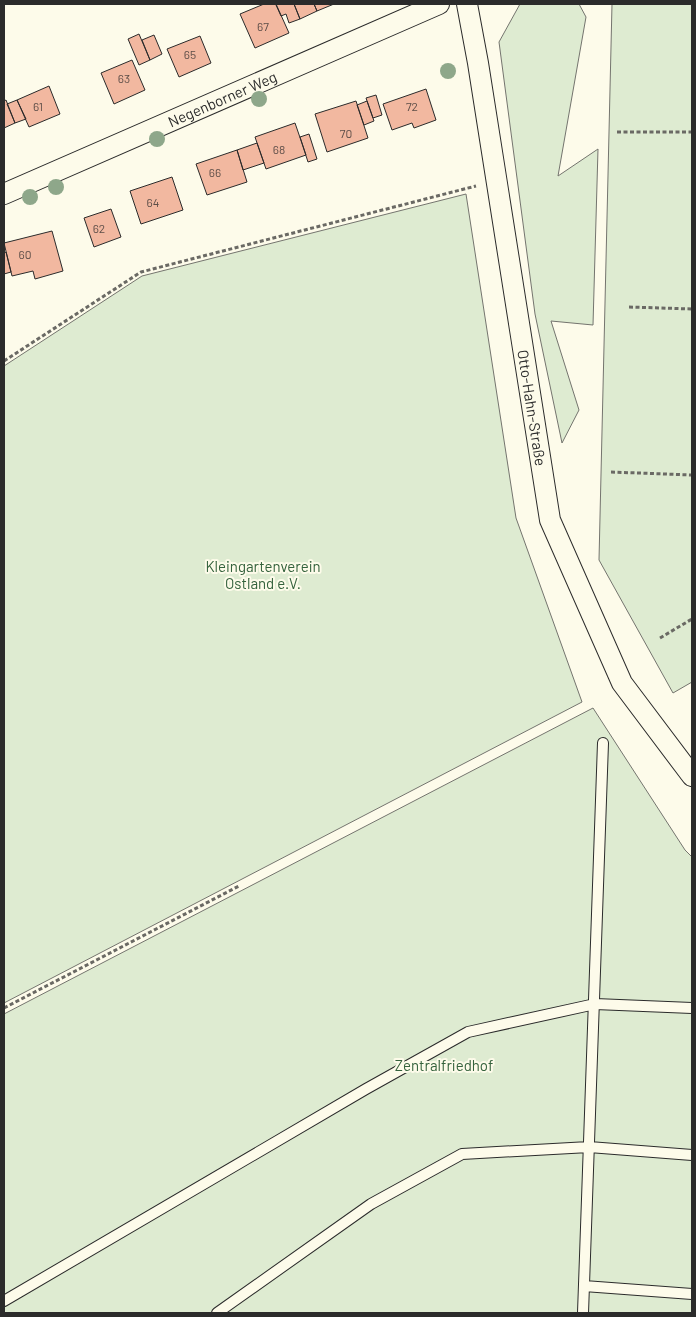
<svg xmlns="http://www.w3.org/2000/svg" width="696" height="1317" viewBox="0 0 696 1317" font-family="Barlow,sans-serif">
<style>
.green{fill:#deebd1;stroke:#74746e}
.building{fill:#f2b8a0;stroke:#2b2b2b}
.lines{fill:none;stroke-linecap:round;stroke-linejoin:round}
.lane-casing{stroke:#2b2b2b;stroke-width:12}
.street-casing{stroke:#2b2b2b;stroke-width:22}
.path{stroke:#6a6964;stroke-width:3;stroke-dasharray:4 2.5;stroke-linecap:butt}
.lane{stroke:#fdfbea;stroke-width:10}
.street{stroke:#fdfbea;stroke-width:20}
.tree{fill:#8ea78a}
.labels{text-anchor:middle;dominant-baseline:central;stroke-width:4;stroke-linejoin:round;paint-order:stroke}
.number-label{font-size:12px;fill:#5d4e48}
.street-label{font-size:15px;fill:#2b2b2b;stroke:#fdfbea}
.park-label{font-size:15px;fill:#34623c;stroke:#fdfbea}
</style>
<rect width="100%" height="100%" fill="#fdfbea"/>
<path class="green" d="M520 4H579L586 17 558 176 598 149 593 325 551 321 579 410 562 443 535 314 499 42Z
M612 4H692V682L673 693 599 560Z
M466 194 516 518 582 702 4 1003V366L142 276Z
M593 708 685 850 692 857V1313H4V1014Z"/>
<path class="building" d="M264 4H276L289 33 255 48 240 14Z
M279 4H294L300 19 289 23 286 14 281 16 276 5Z
M294 4H314L317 11 300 19Z
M314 4H334L317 11Z
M139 34 150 60 139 65 128 39Z
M154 35 162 54 150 60 142 40Z
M200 36 211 63 179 77 167 49Z
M132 60 145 90 114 104 101 73Z
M49 86 60 114 29 127 17 100Z
M426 89 436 120 414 128 412 123 392 130 383 104Z
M376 95 382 115 373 118 366 98Z
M6 100 15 123 4 128V101Z
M17 100 26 119 15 123 7 104Z
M356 101 368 138 327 152 315 114Z
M367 101 374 121 364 125 357 105Z
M295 123 306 155 266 169 255 137Z
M309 134 317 159 308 162 300 137Z
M257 143 264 163 243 170 237 150Z
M237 150 247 182 207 195 196 164Z
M172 177 183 210 141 224 130 191Z
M111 209 121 237 94 247 84 218Z
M52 231 63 271 35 279 33 271 12 276 4 243Z
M6 252 11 272 4 274V253Z"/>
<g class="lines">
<g class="lane-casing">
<path id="lane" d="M584 1286 692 1294
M4 1301 366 1089 468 1032 595 1004 692 1008
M217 1313 371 1204 462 1154 589 1147 692 1155
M583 1313 603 743"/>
</g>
<g class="street-casing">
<g id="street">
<path id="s1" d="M467 4 478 63 550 520 622 683 692 776"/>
<path id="s2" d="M4 194 439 4"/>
</g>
</g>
<path class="path" d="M617 132H692
M629 307 692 309
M4 361 141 272 476 186
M611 472 692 475
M660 638 692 619
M4 1008 239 886"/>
<use href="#lane" class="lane"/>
<use href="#street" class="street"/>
</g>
<g class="tree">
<circle cx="448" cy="71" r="8"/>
<circle cx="259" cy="99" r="8"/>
<circle cx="157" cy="139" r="8"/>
<circle cx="56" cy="187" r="8"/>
<circle cx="30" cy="197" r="8"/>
</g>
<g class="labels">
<g class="number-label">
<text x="263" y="26">67</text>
<text x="190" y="54">65</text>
<text x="124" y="78">63</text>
<text x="38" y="106">61</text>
<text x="412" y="106">72</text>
<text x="346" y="133">70</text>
<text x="279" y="149">68</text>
<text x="215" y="172">66</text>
<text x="153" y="202">64</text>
<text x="99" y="228">62</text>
<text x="25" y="254">60</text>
</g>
<g class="street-label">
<text stroke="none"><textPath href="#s2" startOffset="238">Negenborner Weg</textPath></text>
<text stroke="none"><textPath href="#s1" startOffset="409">Otto-Hahn-Straße</textPath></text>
</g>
<g class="park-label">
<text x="263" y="566">Kleingartenverein<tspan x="263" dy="17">Ostland e.V.</tspan></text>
<text x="444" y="1065">Zentralfriedhof</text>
</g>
</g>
<rect width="696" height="1317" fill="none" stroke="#2b2b2b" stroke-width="10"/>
</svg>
